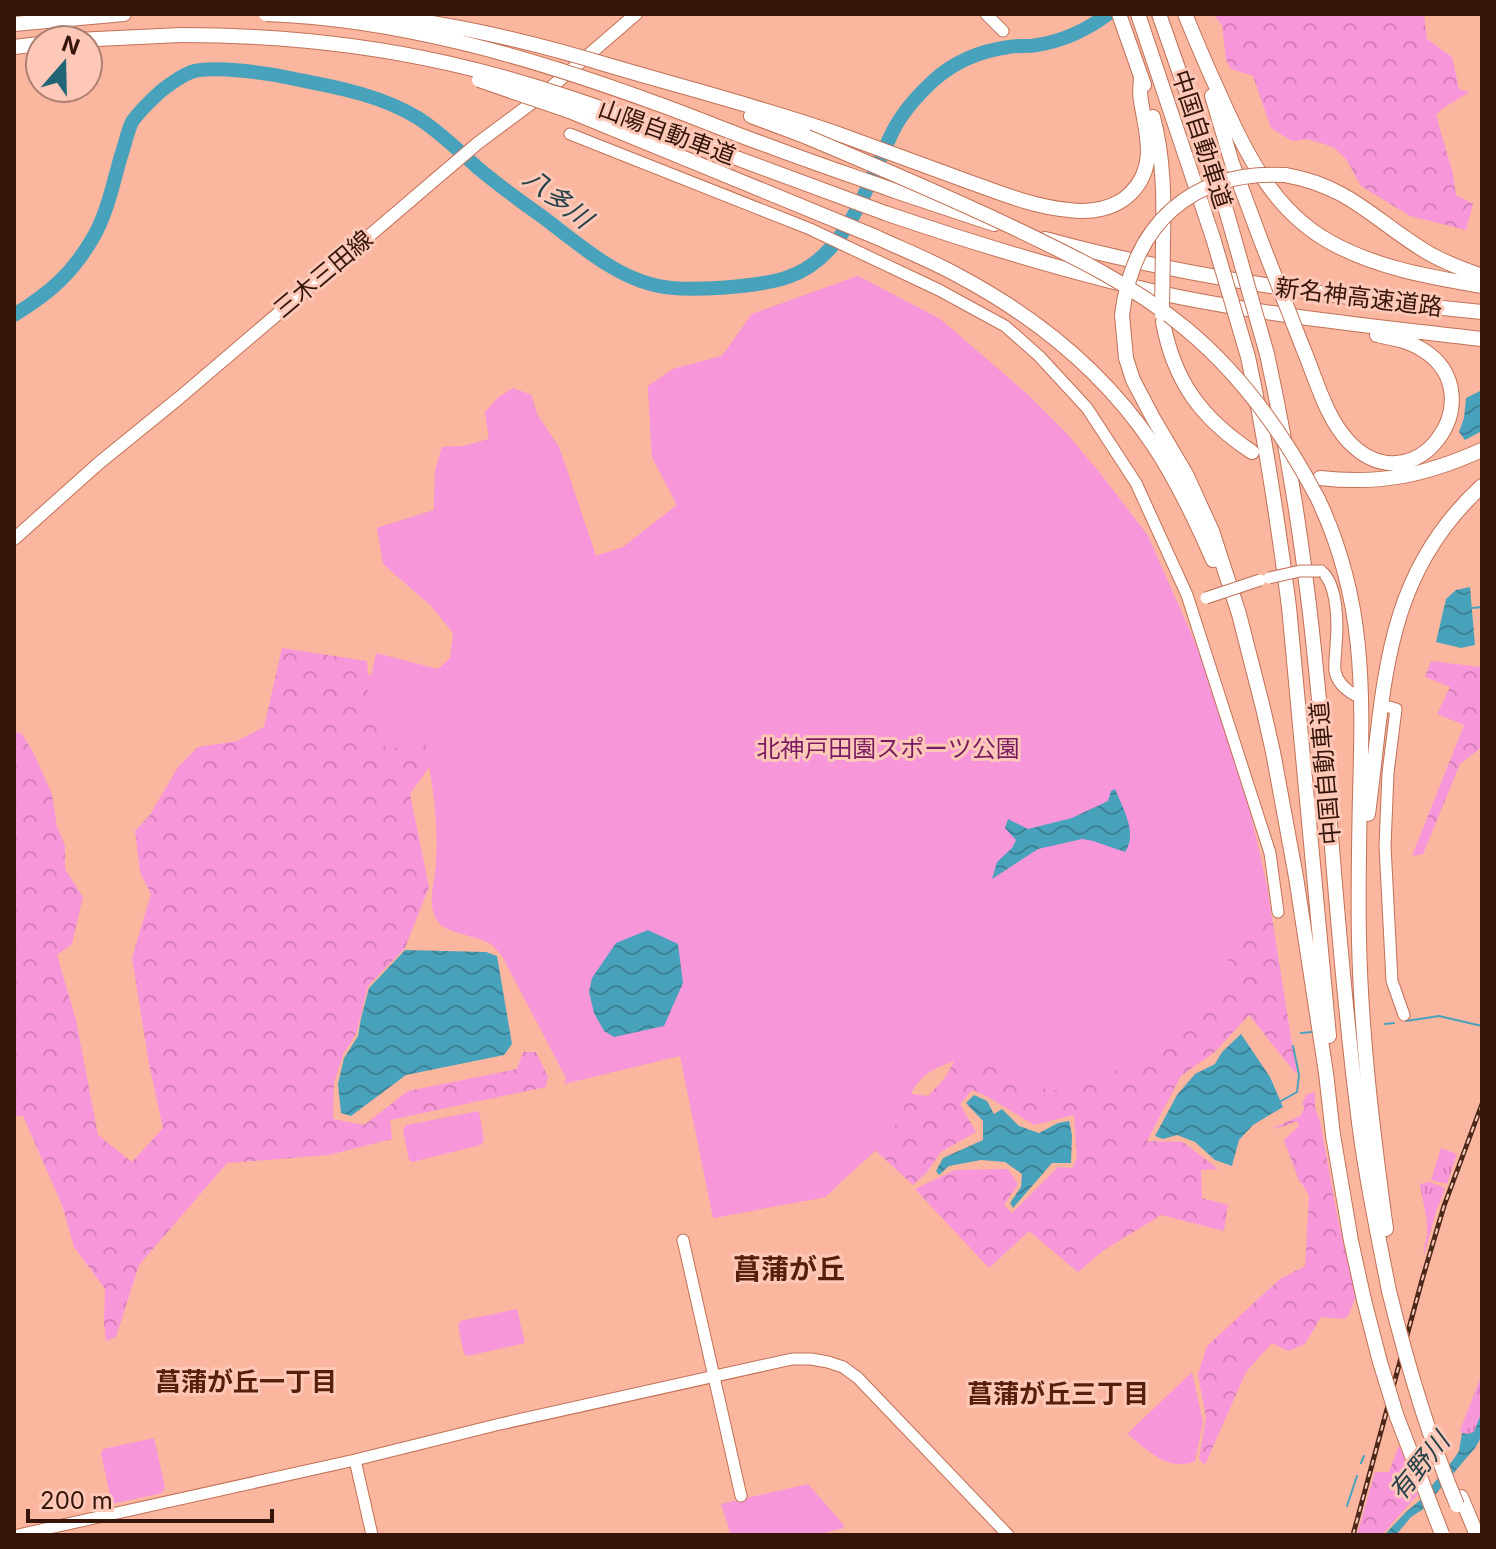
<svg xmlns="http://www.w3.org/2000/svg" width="1496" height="1549" viewBox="0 0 1496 1549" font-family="Inter,'Noto Sans JP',sans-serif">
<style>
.grass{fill:url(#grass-tufts)}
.forest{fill:url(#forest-crowns)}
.park{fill:#f896da}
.water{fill:url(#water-waves)}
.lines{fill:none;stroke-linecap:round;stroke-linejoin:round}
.stream{stroke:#48a2bc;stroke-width:2}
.river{stroke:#48a2bc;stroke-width:14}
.secondary-casing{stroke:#c17156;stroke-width:13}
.primary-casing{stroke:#c17156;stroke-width:14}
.highway-casing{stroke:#c17156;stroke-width:16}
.secondary{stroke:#fff;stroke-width:11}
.primary{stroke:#fff;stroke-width:12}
.highway{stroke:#fff;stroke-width:14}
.rail-casing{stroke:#4c281b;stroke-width:5}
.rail{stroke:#fdc8b7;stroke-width:2;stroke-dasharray:6;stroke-linecap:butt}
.secondary-bridge-casing{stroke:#c17156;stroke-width:13;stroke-linecap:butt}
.highway-bridge-casing{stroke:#c17156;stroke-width:16;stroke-linecap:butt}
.secondary-bridge{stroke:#fff;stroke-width:11}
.highway-bridge{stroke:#fff;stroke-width:14}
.labels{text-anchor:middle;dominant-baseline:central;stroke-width:6;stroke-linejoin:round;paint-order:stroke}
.street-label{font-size:24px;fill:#35150a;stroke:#fdc8b7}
.park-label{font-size:24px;fill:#791c62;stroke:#fdc8b7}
.water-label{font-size:26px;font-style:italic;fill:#244049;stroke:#fdc8b7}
.neighbourhood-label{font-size:26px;font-weight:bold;fill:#561f0b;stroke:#fdc8b7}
.quarter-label{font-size:28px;font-weight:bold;fill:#561f0b;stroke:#fdc8b7}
</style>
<defs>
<pattern id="grass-tufts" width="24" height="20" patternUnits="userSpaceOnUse" patternTransform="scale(2)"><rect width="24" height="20" fill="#f896da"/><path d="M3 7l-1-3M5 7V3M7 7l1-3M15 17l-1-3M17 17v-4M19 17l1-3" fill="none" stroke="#d580ba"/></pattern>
<pattern id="forest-crowns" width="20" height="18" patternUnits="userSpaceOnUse" patternTransform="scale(2)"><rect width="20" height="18" fill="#f896da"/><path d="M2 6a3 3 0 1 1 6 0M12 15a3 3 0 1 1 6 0" fill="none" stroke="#d580ba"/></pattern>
<pattern id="water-waves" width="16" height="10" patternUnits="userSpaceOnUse" patternTransform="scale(2)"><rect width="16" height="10" fill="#48a2bc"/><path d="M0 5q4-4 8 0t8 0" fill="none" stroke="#3d8397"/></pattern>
</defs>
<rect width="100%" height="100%" fill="#fbb69f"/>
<path class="grass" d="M1441 1148 1457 1154 1447 1184 1431 1180Z
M1430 1182 1445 1188 1436 1212 1424 1255C1423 1246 1427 1239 1427 1230 1427 1215 1422 1199 1420 1184Z
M1482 1374C1482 1395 1484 1413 1474 1432L1468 1434 1462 1433 1460 1430Z"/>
<path class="forest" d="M1213 14H1424L1427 39 1452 57 1459 89 1470 92 1443 108 1436 115 1453 174 1456 195 1473 204 1466 230 1410 216 1361 186 1346 159 1333 147 1308 139 1292 141 1271 128 1253 76 1231 69 1226 60 1222 25Z
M858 276 940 319 1026 393 1067 434 1103 477 1148 536 1147 541 1127 533 1206 667 1249 808 1267 886 1297 1075 1249 1015 1216 1051 1181 1076 1147 1141 1183 1142 1218 1169 1201 1170 1202 1198 1228 1205 1224 1231 1161 1215 1104 1250 1078 1272 1029 1231 989 1268 915 1189 955 1170 1008 1169 1018 1184 1004 1205 1012 1213 1058 1167 1072 1168 1077 1158 1074 1115 1034 1125 988 1097 972 1090 960 1104 976 1132 941 1152 927 1172 913 1185 875 1150 825 1197 713 1218 905 1093 928 1096 944 1079 959 1054 781 591 377 528 434 510 435 471 442 447 464 446 489 439 485 412 498 398 513 388 531 395 538 416 559 447 596 556 623 547 677 505 652 457 648 386 673 369 722 356 752 314Z
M282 648 367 661 368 674 447 742 410 794 429 887 405 948 368 986 356 1034 343 1055 334 1083 333 1119 364 1125 408 1091 517 1069 523 1052H536L548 1077 546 1087 390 1120 392 1139 329 1155 227 1163 139 1265 116 1337 106 1341 104 1323 105 1289 74 1247 62 1205 23 1116H14V731L22 734 33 752 52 794 57 827 65 845V869L83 897 72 944 57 955 76 1020 98 1135 132 1162 163 1128 149 1064 132 958 151 894 140 872 135 831 150 815 178 767 198 747 237 741 264 727Z
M1431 661 1481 667 1482 665V747L1460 764 1423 854 1412 856 1464 725 1437 714 1450 687 1425 677Z
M1315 1092V1108L1320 1121 1338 1220 1356 1296 1349 1314 1345 1319 1321 1317 1305 1344 1288 1351 1272 1343 1246 1372 1205 1465 1199 1459 1206 1418 1198 1374 1207 1346 1280 1279 1305 1266 1309 1196 1303 1185 1299 1181 1284 1140 1299 1126 1297 1121 1285 1126 1271 1129 1300 1116 1305 1107 1302 1104 1306 1095Z
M1399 1445 1418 1494 1382 1535H1357L1375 1472H1389Z"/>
<path class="park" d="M858 276 940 319 1026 393 1067 434 1103 477 1148 536 1206 667 1249 808 1267 886 1268 901C1260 910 1250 916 1243 927 1231 946 1228 969 1216 988 1194 1022 1119 1075 1080 1087 1065 1092 1047 1090 1032 1086 998 1075 981 1048 941 1066 908 1080 909 1106 891 1132 879 1150 860 1164 844 1179 838 1184 832 1192 826 1196 818 1200 805 1200 797 1202 769 1207 741 1213 713 1218L680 1056 564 1084 566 1078 502 956C498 952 494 946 489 943 476 936 446 933 438 922 426 905 435 881 436 862 439 820 431 780 425 739L387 750 366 699 376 653 438 669 450 658 453 633 431 606 383 564 377 528 434 510 435 471 442 447 464 446 489 439 485 412 498 398 513 388 531 395 538 416 559 447 596 556 623 548 677 505 652 457 648 386 673 369 722 356 752 314Z
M479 1111 484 1140 481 1145 412 1162 409 1160 403 1130 406 1125Z
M517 1309 525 1343 468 1356 464 1354 458 1326 460 1321Z
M1192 1372 1203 1422 1195 1461C1168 1473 1147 1449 1127 1434Z
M154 1438 165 1487 162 1493 112 1504 101 1454 103 1449Z
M808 1484 843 1524 844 1528 816 1535H731L721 1504Z"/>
<path class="water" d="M1482 390V431L1465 440 1459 432 1464 418 1466 398Z
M1470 587 1475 645 1461 648 1436 642 1446 599 1456 590Z
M1115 789C1123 809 1138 833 1125 852L1093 841 1082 839 1038 849 992 879 997 862 1012 848 1016 840 1005 828 1008 819 1028 829 1072 818 1108 801 1111 791Z
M648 930 678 944 683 983 664 1026 614 1037 604 1031 594 1013 589 992 592 978 616 943Z
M405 950 486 952 497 956 512 1044 504 1055 406 1075 351 1116 341 1113 338 1084 344 1058 358 1036 361 1018 369 988Z
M1241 1034 1270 1077 1283 1107 1253 1125 1239 1140 1232 1166 1215 1160 1195 1142 1177 1135 1163 1139 1155 1136 1177 1095 1195 1074 1215 1064 1222 1052Z
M974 1095 987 1101 994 1114 1002 1109 1019 1126 1039 1133 1058 1123 1069 1121 1072 1135 1071 1163H1052L1013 1208 1010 1203 1021 1187 1022 1174 1005 1162 981 1160 949 1166 939 1175 936 1171 943 1158 983 1140V1121L966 1103Z
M1482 1411V1436L1475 1448 1422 1510 1411 1517 1396 1535H1388L1387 1532 1406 1512 1419 1501 1453 1460 1459 1451 1462 1433 1468 1434 1474 1432Z"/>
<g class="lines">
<path class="stream" d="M1472 608 1482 607
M1406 1021 1439 1016 1482 1026
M1385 1024 1394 1023
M1301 1033 1312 1032
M1281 1101 1297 1092 1299 1075 1293 1046
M1361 1463 1364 1456
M1347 1506 1357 1476"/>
<path class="river" d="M14 315C50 293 73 273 94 236 108 211 113 183 121 156 125 145 127 132 132 122 140 110 150 101 161 91 170 84 181 76 191 72 212 65 267 73 290 78 334 87 379 94 418 118 440 132 459 151 478 168 498 185 519 200 540 215 575 241 612 275 654 285 685 293 759 287 788 277 848 257 868 181 893 131 902 113 918 95 933 81 955 61 979 51 1009 47 1018 45 1028 47 1037 45 1063 41 1088 29 1108 14"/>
<g class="secondary-casing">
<path id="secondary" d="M986 14 1003 31
M570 134 810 229 939 290 1005 326 1039 356 1087 408 1136 483 1187 595 1270 853 1278 912
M1321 571C1338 584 1338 625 1336 645 1336 653 1334 662 1335 671 1337 682 1346 690 1355 695
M1389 707 1396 709 1388 773 1385 846 1392 981 1404 1015
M683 1240 741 1496
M355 1460 372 1535
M18 1535 355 1460 500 1424 792 1359H811L828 1362 843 1367 858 1378 1008 1535"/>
</g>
<g class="primary-casing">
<path id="primary" d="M14 539 99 463 179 398 478 143 541 96 636 14"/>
</g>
<g class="highway-casing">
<path id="highway" d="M1119 14 1144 85
M1138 14 1213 238
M1159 14 1218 182 1234 238
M1185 14C1196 41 1207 67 1219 93 1245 151 1272 210 1330 242 1376 268 1431 277 1482 286
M14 24 124 14
M76 40 181 35
M14 47 40 44
M611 66C689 89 768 109 844 136 884 151 924 165 964 180 998 192 1033 207 1069 210 1091 213 1115 209 1131 193 1158 165 1146 133 1141 101 1139 93 1141 84 1141 76
M1212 96 1232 163 1263 246
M751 116 807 137
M1153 117C1164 159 1164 200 1163 243
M1285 175C1349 186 1374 220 1425 251 1443 262 1462 269 1482 276
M895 191 994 224
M885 213C982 246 1079 276 1179 297 1279 317 1381 327 1482 339
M876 237C904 250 932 261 959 276 1036 317 1105 373 1154 446 1178 482 1196 521 1213 560
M1045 239C1187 278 1335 297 1482 312
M1122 315 1126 358 1133 380 1153 418 1186 474 1212 531 1239 614 1263 708 1273 752 1296 877 1326 1073 1333 1135 1351 1241 1364 1300
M1163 322C1174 382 1202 419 1252 452
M1303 348C1316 379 1326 418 1349 442 1415 510 1496 396 1423 350 1409 341 1392 338 1377 335
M1267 354C1285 437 1299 520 1309 605 1329 771 1336 940 1357 1106 1364 1168 1377 1230 1389 1291
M1248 357C1266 440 1278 523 1289 607L1329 1036
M1320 478C1381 485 1426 475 1482 450
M1318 499C1365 598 1363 688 1360 795 1359 843 1358 892 1359 940 1361 1037 1373 1133 1386 1229
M1368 814C1385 689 1381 578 1482 486
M1461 1497 1477 1535"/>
</g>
<use href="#secondary" class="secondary"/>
<use href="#primary" class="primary"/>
<use href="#highway" class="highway"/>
<g class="rail-casing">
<path id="rail" d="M1353 1535 1422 1280 1444 1206 1482 1104"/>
</g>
<use href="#rail" class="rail"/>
<g class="secondary-bridge-casing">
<path id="secondary-bridge" d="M1269 578 1300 571H1321
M1206 598 1260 580"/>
</g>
<g class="highway-bridge-casing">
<path id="highway-bridge" d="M266 14C398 19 526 56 650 101 690 115 729 132 769 146 811 162 853 176 895 191
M360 14C446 21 529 41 611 66
M181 35C271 35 359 43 447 63 527 81 603 108 679 137 748 162 817 188 885 213
M479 80 572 112 876 237
M807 137C876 166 944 195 1012 227 1073 256 1133 285 1185 328 1242 375 1284 434 1318 499
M1213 238 1248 357
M1234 238 1267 354
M1263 246 1303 348
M1162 314 1163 243
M1122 315C1133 224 1192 170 1285 175
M1389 1291C1407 1364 1428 1436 1457 1505
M1364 1300 1380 1362 1397 1417 1442 1534"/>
</g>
<use href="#secondary-bridge" class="secondary-bridge"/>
<use href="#highway-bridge" class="highway-bridge"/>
</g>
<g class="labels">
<g class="street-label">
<text transform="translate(667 132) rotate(20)">山陽自動車道</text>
<text transform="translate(1202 139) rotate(72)">中国自動車道</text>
<text transform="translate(323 274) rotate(-40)">三木三田線</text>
<text transform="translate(1359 297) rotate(7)">新名神高速道路</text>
<text transform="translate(1325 773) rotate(-95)">中国自動車道</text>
</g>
<g class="park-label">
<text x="888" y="748">北神戸田園スポーツ公園</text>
</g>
<g class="water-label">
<text transform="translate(558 198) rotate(38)">八多川</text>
<text transform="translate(1419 1466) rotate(-51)">有野川</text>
</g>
<g class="neighbourhood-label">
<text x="246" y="1381">菖蒲が丘一丁目</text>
<text x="1058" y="1393">菖蒲が丘三丁目</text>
</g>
<g class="quarter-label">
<text x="789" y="1269">菖蒲が丘</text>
</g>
</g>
<rect width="1496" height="1549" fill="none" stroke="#35150a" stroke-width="32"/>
<g transform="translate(64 64) rotate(20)"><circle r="38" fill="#fdc8b7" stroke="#ad8072" stroke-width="2"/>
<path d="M0-6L14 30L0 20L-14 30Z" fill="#216476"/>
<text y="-12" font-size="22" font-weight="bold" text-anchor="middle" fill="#35150a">N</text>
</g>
<path d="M28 1509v12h244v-12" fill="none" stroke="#35150a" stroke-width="4"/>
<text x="40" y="1509" font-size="24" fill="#35150a" stroke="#fdc8b7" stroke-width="6" paint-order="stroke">200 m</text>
</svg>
